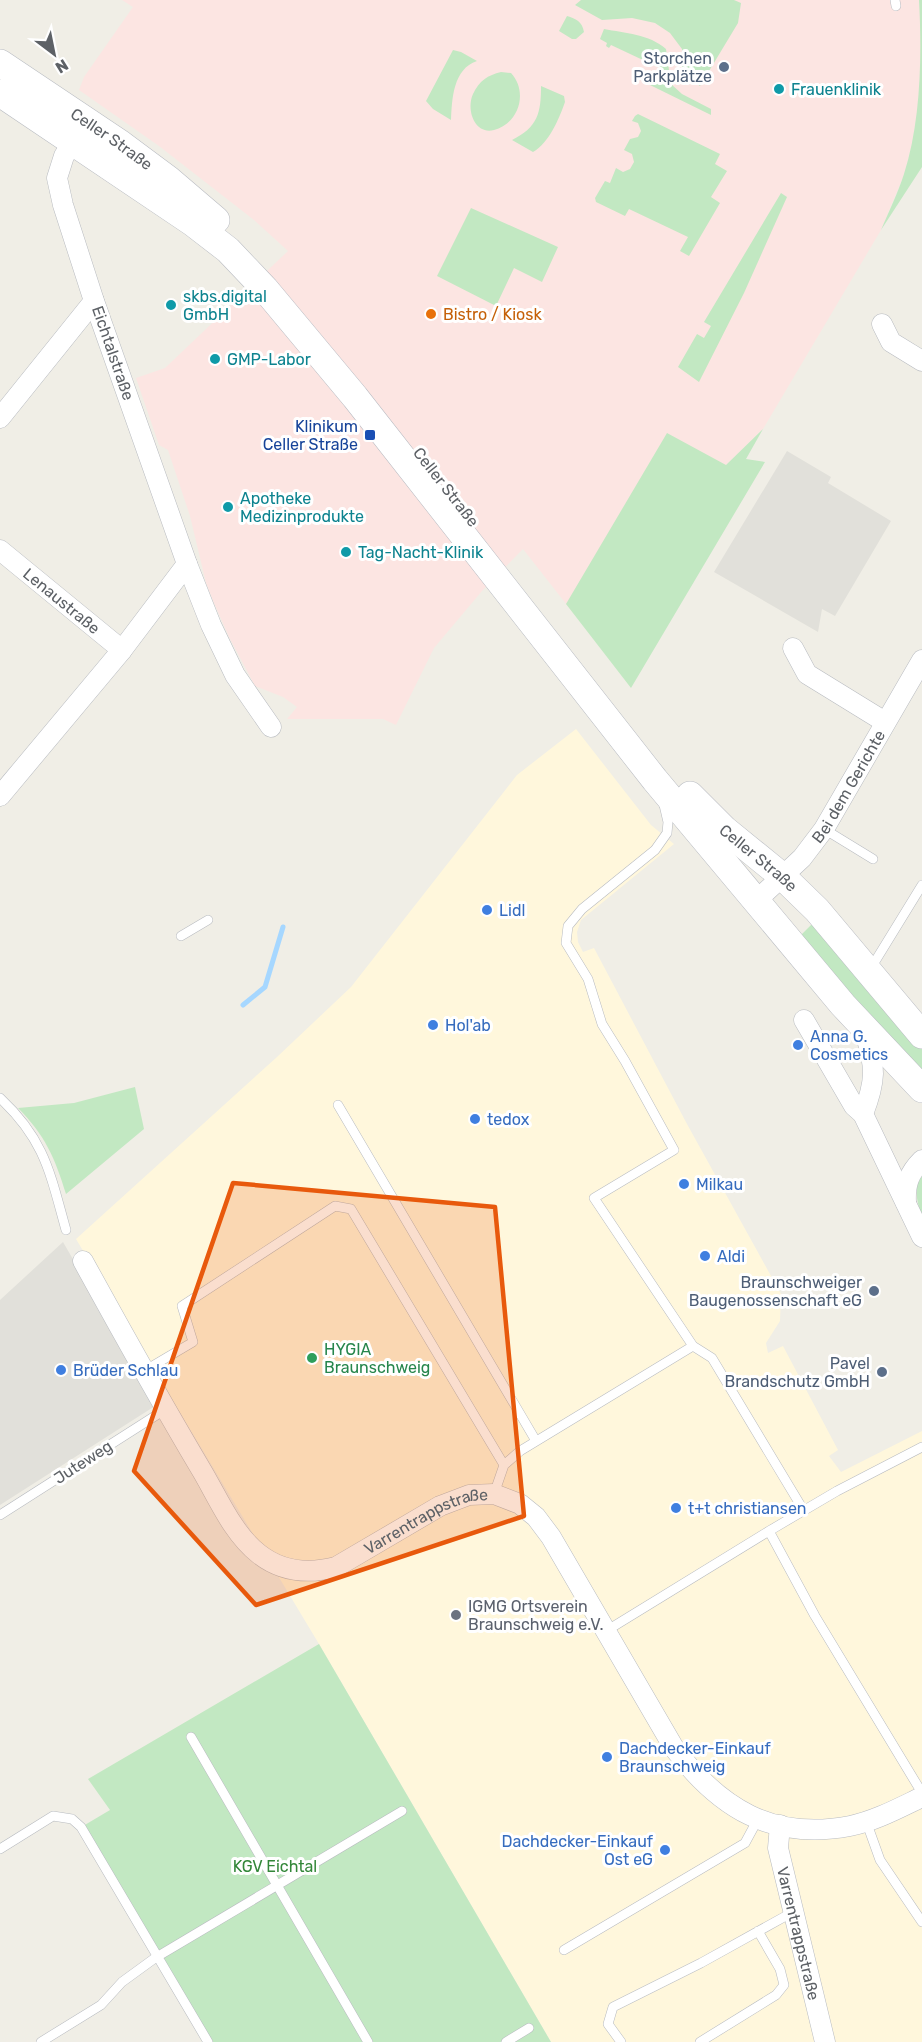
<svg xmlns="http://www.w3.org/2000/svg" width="922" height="2042" viewBox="0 0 922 2042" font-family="Rubik,sans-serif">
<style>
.commercial{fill:#fff7dc}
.industrial{fill:#e1e0da}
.medical{fill:#fce5e2}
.green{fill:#c2e8c2}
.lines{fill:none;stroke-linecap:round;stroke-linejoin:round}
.stream{stroke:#a6d7ff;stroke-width:5}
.service-casing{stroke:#b8bbc0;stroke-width:10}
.minor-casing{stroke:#b8bbc0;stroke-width:21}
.secondary-casing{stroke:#b9bcc2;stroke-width:28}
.service{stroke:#fff;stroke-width:9}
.minor{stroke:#fff;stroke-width:20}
.secondary{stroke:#fff;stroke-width:27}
.marked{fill:#e8590c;fill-opacity:0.2;stroke:#e8590c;stroke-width:4.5;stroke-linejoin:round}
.service-dot{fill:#5c6f8a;stroke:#fff;stroke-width:2}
.culture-dot{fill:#0f9aa8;stroke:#fff;stroke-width:2}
.food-dot{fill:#e8710a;stroke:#fff;stroke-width:2}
.transit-dot{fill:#1a4fb4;stroke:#fff;stroke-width:2}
.shop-dot{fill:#3f7fe0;stroke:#fff;stroke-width:2}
.leisure-dot{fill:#2e9e5b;stroke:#fff;stroke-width:2}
.worship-dot{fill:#6b7280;stroke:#fff;stroke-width:2}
.labels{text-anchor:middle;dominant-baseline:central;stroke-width:6;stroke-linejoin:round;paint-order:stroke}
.service-label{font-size:16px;fill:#4e5e75;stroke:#fff;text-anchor:end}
.culture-label{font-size:16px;fill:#0d838f;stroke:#fff;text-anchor:start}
.street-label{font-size:16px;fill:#5d6166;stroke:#fff}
.food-label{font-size:16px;fill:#c56008;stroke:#fff;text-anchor:start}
.transit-label{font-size:16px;fill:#164399;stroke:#fff;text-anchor:end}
.shop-label{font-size:16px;fill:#366cbe;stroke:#fff;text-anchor:start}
.leisure-label{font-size:16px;fill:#27864d;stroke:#fff;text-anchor:start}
.worship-label{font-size:16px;fill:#5b616d;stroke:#fff;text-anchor:start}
.park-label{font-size:16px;fill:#338739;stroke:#fff}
</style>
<rect width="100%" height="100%" fill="#f0eee6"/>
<path class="commercial" d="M576 729 651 825 674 844 581 920 577 932 578 942 583 952 594 948 687 1124 781 1294 780 1321 766 1343 768 1353 783 1346 838 1450 829 1456 841 1472 922 1431V2042H551L319 1644 76 1239 277 1057 351 987 517 775Z"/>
<path class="industrial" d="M787 451 831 477 828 483 891 521 835 616 822 609 818 632 714 572Z
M63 1242 74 1261 97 1308 155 1406 0 1505V1300Z"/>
<path class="medical" d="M122 0H919L922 29V86L912 144 904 175 881 230 763 429 574 614 523 549 482 591 434 648 396 725 383 719H287L297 707 283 697 255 686 229 637 214 603 206 583 190 516 168 450 159 445 136 378 165 368 288 251 254 220 159 146 79 90 84 77 133 7Z"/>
<path class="green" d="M581 0H734L741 3 738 23 700 86 682 73V49L670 33 655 23 632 18 602 20 575 5Z
M919 0H922V167L881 230C889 211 898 193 904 174 921 122 922 54 919 0Z
M567 16C576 19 582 21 584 32L576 39H572L559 31Z
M604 29C625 33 649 34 666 49L671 84 682 94 711 109V115L650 85 652 81 655 83 662 69 611 45 609 48 606 46 607 43 600 39Z
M453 50 461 52 477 61C453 69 452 99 451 120L433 109 426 101Z
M501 72 511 73C528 91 520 123 494 130 474 135 466 109 473 94 479 81 488 75 501 72Z
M541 86 564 96 565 102C559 119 549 143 533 152L512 140C538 127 541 113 541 86Z
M638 114 720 154 715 164 727 171 711 197 720 203 689 256 680 251 688 237 629 209 625 216 596 202 595 198 605 181 610 183 616 168 623 172 630 169 634 162 632 154 624 150 630 139 638 137 641 131 638 123 632 121 635 116Z
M781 193 787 197 744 293 699 382 678 367 697 334 704 338 711 326 704 322Z
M471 208 558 247 542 282 514 268 496 306 437 276Z
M763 429 746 459 765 462 631 688 566 604 667 433 726 465Z
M814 922 922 1048V1073L799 937Z
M135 1087 144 1129 66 1194C55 1158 45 1135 18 1108L74 1103Z
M922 1176V1216C917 1203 913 1187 922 1176Z
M319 1644 551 2042H204L78 1829 110 1810 88 1779Z"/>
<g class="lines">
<path class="stream" d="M243 1005 265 987 283 927"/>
<g class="service-casing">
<path id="service" d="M895 0 896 6
M664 805 668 822 667 833 655 850 582 909 568 926 566 943 588 979 602 1024 625 1061 674 1150 594 1198 693 1346 712 1358 804 1511
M824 829 873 859
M181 936 208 920
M871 968 922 885
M0 1098C45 1140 50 1173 66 1230
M338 1105 536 1441
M144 1371 193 1342 182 1306 335 1206 351 1209 504 1465
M922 1447 837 1491 769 1531 815 1616 922 1793
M494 1494 504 1465 520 1451 693 1346
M0 1515 166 1409
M606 1631 769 1531
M191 1737 368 2042
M866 1821 880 1860 922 1922
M0 1849 53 1816 72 1819 81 1827 208 2042
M564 1950 745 1843 758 1819
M41 2042 101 2005 122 1982 155 1958 402 1811
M506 2042 529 2028
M621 2042 608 2024 613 2007 701 1963 793 1912
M700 2042 776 1995 784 1985 780 1969 758 1931"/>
</g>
<g class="minor-casing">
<g id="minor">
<path d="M882 324 891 342 922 361"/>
<path d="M0 418 94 301"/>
<path id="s1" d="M0 550 122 650"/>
<path d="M187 564 211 625 235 675 271 727"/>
<path d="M793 648 807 674 885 722"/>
<path d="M0 796 122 650 187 564 94 301 63 205 57 178 64 156 73 142"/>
<path id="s2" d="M757 900 802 858 824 829 922 660"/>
<path d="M804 1020 854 1106 863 1114 922 1237"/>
<path d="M863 1114C876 1081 876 1067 865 1033"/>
<path d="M906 1203C905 1184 909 1173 922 1160"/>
<path id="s3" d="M83 1261C122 1332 161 1402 202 1471 218 1498 233 1534 259 1554 282 1572 309 1574 336 1567L440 1506 469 1495 494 1494 520 1504 536 1517 551 1537 674 1748C719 1808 772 1841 850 1826 875 1821 899 1808 922 1797"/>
<path id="s4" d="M780 1825 778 1848 825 2042"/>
</g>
</g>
<g class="secondary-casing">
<g id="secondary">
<path id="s5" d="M0 63 121 144 168 179 216 220"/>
<path d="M0 93 193 223 228 250 265 289 355 397 655 780 843 1005 922 1089"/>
<path id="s6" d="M690 795 724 829 783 877 817 910 922 1035"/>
</g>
</g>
<use href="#service" class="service"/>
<use href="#minor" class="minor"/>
<use href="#secondary" class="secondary"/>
</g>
<path class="marked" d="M233 1183 495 1207 524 1516 256 1605 134 1471Z"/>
<g class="service-dot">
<circle cx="724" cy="67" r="6"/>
<circle cx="874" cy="1291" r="6"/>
<circle cx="882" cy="1372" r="6"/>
</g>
<g class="culture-dot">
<circle cx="779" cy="89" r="6"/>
<circle cx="171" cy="305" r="6"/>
<circle cx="215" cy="359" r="6"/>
<circle cx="228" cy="507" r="6"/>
<circle cx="346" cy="552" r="6"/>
</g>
<circle class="food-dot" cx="431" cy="314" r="6"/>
<rect class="transit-dot" x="364" y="429" width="12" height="12" rx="3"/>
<g class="shop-dot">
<circle cx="487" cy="910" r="6"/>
<circle cx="433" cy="1025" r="6"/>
<circle cx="798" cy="1045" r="6"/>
<circle cx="475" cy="1119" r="6"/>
<circle cx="684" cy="1184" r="6"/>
<circle cx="705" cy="1256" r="6"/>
<circle cx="61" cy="1370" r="6"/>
<circle cx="676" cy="1508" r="6"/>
<circle cx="607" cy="1757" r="6"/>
<circle cx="665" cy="1850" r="6"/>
</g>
<circle class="leisure-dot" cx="312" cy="1358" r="6"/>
<circle class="worship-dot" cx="456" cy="1615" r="6"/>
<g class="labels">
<g class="service-label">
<text x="712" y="58">Storchen<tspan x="712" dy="18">Parkplätze</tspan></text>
<text x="862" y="1282">Braunschweiger<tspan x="862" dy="18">Baugenossenschaft eG</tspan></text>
<text x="870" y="1363">Pavel<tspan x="870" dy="18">Brandschutz GmbH</tspan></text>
</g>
<g class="culture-label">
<text x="791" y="89">Frauenklinik</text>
<text x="183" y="296">skbs.digital<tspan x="183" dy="18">GmbH</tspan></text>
<text x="227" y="359">GMP-Labor</text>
<text x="240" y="498">Apotheke<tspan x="240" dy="18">Medizinprodukte</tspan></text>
<text x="358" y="552">Tag-Nacht-Klinik</text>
</g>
<g class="street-label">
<text stroke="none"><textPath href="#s5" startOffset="135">Celler Straße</textPath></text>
<text transform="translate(113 353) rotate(71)">Eichtalstraße</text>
<text transform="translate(446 487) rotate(52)">Celler Straße</text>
<text stroke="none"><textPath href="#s1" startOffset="80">Lenaustraße</textPath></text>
<text stroke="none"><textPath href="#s2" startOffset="147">Bei dem Gerichte</textPath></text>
<text stroke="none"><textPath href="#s6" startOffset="93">Celler Straße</textPath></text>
<text transform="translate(83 1462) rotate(-33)">Juteweg</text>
<text stroke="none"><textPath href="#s3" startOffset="526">Varrentrappstraße</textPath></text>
<text stroke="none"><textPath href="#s4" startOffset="111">Varrentrappstraße</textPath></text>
</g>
<g class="food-label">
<text x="443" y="314">Bistro / Kiosk</text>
</g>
<g class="transit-label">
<text x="358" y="426">Klinikum<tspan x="358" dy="18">Celler Straße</tspan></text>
</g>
<g class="shop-label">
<text x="499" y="910">Lidl</text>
<text x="445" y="1025">Hol'ab</text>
<text x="810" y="1036">Anna G.<tspan x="810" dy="18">Cosmetics</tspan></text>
<text x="487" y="1119">tedox</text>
<text x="696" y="1184">Milkau</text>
<text x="717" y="1256">Aldi</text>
<text x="73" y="1370">Brüder Schlau</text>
<text x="688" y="1508">t+t christiansen</text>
<text x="619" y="1748">Dachdecker-Einkauf<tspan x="619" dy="18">Braunschweig</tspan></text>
<text x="653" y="1841" text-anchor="end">Dachdecker-Einkauf<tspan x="653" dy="18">Ost eG</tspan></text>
</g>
<g class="leisure-label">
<text x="324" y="1349">HYGIA<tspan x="324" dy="18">Braunschweig</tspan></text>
</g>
<g class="worship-label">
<text x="468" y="1606">IGMG Ortsverein<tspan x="468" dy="18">Braunschweig e.V.</tspan></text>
</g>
<g class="park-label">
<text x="275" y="1866">KGV Eichtal</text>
</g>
</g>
<g transform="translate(54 54) rotate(148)" stroke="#ffffff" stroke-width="4.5" paint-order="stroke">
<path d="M0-4.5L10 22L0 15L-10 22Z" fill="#5d6166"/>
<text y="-9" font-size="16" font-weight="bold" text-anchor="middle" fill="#5d6166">N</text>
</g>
</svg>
